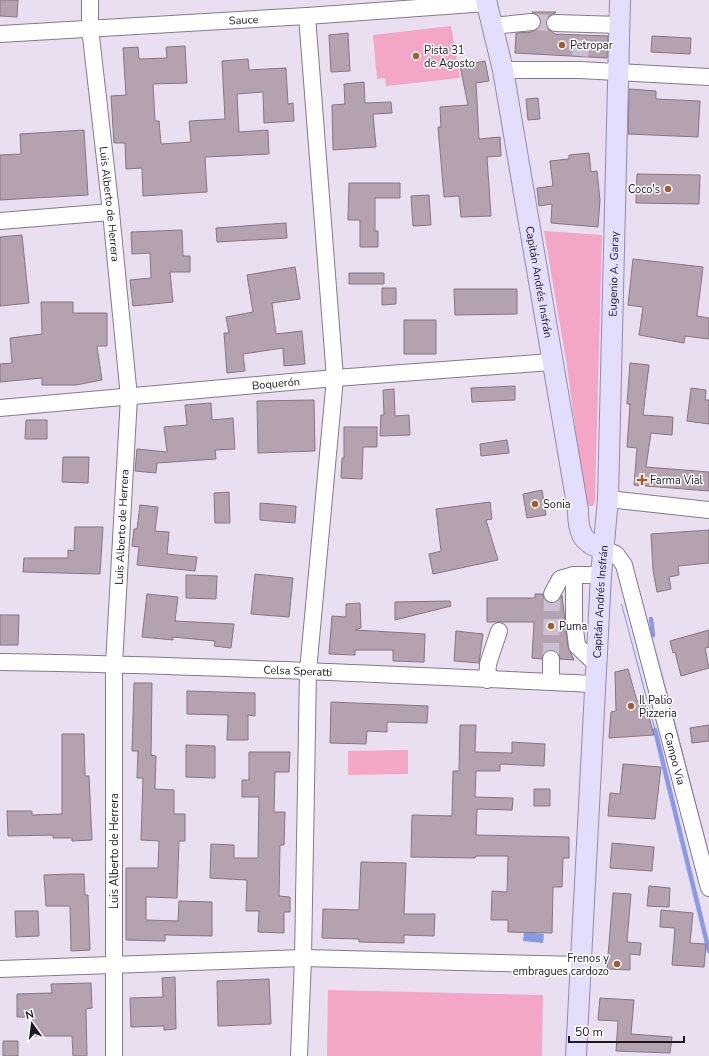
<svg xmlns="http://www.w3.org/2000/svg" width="709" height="1056" viewBox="0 0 709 1056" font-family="'Nunito Sans',sans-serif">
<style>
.green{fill:#f3a6c6}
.water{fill:#8899e5}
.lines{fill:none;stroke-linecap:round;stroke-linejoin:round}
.stream{stroke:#8899e5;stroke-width:4.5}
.building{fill:#b4a2b0;stroke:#867582}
.minor-tunnel{stroke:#cbc0d2;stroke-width:16;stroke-dasharray:16 8;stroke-linecap:butt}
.minor-casing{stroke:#847a8b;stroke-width:18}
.major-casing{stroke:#928bae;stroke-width:22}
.minor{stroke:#fff;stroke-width:16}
.major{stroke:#e3defc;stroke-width:20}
.poi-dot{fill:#a15c2f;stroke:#fff;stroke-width:1.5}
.labels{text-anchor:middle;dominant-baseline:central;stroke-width:3;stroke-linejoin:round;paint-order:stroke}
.street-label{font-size:11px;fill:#1e1920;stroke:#fff}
.poi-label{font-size:11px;fill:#1e1920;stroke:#fff;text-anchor:start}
</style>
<rect width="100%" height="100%" fill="#eadef1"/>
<path class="green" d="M451 26 460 78 386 86 385 78 377 79 373 35Z
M544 231 602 235 595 500 593 506H589L585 502 567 366Z
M408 750V774L348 775V751Z
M328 990 543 995 542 1056H327Z"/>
<path class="water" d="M621 604H622L657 735 656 736Z
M651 629 709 853V858Z
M524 932 544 934 543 943 523 941Z"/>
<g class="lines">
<path class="stream" d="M651 619 653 635
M655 730 709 951"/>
</g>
<path class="building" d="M0 0H18L17 17 0 16Z
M532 12H556L547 18 546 23 547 28 555 34 608 36 607 58 515 53 516 33 531 32 538 29 541 26 540 17Z
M348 33 350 71 331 72 329 35Z
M652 36 691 38 690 54 651 52Z
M185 46 187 83 153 84 155 121H159L161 144 191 142 189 121 225 119 222 61 248 59 249 70 286 68 288 104 293 103 294 121 264 123 263 92 237 94 239 132 268 130 269 154 205 157 207 192 143 196 142 168 126 169 125 143H114L111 96 126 95 123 48 138 47 139 59 167 58 166 47Z
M485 61 489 81 476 83 479 139 500 137 501 156 487 157 491 216 461 217 459 196 444 197 438 127H441L440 107 468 105 460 66Z
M364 82 365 103 391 102 392 113 373 114 376 147 333 150 332 105 345 104 344 84Z
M629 89 656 91V99L700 101 698 137 628 134Z
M538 98 540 119 528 120 526 99Z
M84 130 88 195 0 200V155L21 154 20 134Z
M589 153 591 172 597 171 600 200 598 227 551 223 552 204 539 206 537 188 553 186 550 161 569 159V155Z
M637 174 700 175 699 204 636 203Z
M349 183H400V198H375V231H378V247H360V220H348Z
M429 195 431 225 413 226 411 196Z
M286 223 287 238 217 242 216 228Z
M182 230 183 256H190V272H170L173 302 133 306 130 280 151 278 150 253 132 254 131 232Z
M22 235 29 303 0 306V237Z
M633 259 703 267 697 316 709 318V339L685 336 684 343 639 335 643 307 628 305Z
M295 267 300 299 272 303 276 334 302 331 305 364 284 366 283 348 243 354 245 371 227 373 224 333H229L226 317 253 312 247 275Z
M349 273H384V284H349Z
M382 288H396V304L382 305Z
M454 289H517V314L455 315Z
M41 302H73V313H107V346H97L102 380 76 385H42V378L0 382V364L12 363 10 338 42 334Z
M404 320H436V354H404Z
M630 363 649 365 643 415 673 417 672 435 651 433 646 467 709 472V491L634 485 637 448 627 447 630 404H627Z
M515 386V400L472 402 471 388Z
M691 388 706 390 705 400H709V424L687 421Z
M394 389 395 416 409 415 410 435 380 436 381 415H384L383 390Z
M314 400 315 451 258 453 257 401Z
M211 403 212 420 233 418 235 449 215 450 216 459 157 463 156 473 135 471 137 449 167 452 164 427 187 425 185 405Z
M26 420H47V439H25Z
M344 427H377V447H363L362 479 341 478 342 458H344Z
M507 440 509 453 481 456 480 444Z
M63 457H89L88 483 62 482Z
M542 490 546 515 527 518 523 494Z
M229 492 230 523H215L214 493Z
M490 502 492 519 486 520 498 560 433 574 429 554 441 551 436 509Z
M260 503 296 506 295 523 260 520Z
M140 505 158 507 155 531 169 532 167 554 197 557 195 571 137 565 139 547 132 546 134 529H137Z
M75 527H103L100 574 23 572 24 558H68V550L74 551Z
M709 530V563L678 566 679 575 669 577 671 589 657 592 653 570 651 534Z
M255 574 293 578 289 617 251 614Z
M186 575 217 576 216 599 186 598Z
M147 594 178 597 175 621 234 624 231 648 214 646 215 641 173 637V640L142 637Z
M535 594H543L544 599 552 603 557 602 562 595 568 647 574 660 560 659 559 654 551 650 546 651 542 659 532 658 534 622H487V598H535Z
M450 601 451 606 395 620V602Z
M360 603 361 628 355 630 425 634 424 662 393 661V650H355V655L329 654 332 616 346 617V604Z
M0 615H19L18 645H0Z
M709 630V647L705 648 709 668 681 676 675 652 673 653 670 641Z
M456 631 483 634 479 663 454 661Z
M628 669 637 701 644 700 654 735 609 738 611 712 616 711 615 672Z
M134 683H152L151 755 156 756 155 789 174 790V814H185V841H179L177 898 146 897V920L178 921 179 901 212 902V936L165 935V941L126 940V868H158L159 841 141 840 143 778H137L138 751H132Z
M187 691 255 693V716L248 715V740H227L228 715 187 714Z
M331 702 428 706 427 723 387 722V732L367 731 366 744 330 743Z
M460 725H476L475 752 512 753V742L545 744 544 766 500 764V771H476L475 797 513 798 512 810 477 809 476 835 569 837V858H563L562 887H553L552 933 508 932V920H491L492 891 507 892 508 856H476L475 858 411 857 412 815 452 816 453 771H459Z
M709 725V741L692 743 690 728Z
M62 734H84L85 776H89L92 840 72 841V838H53V835L8 836 7 811H32V815L62 814Z
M186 745 215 746V778L186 777Z
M249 752H290L289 772H275L274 812H285L284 845H280L279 896 290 897V912H284V933L258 932 259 911H246L247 880 210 878 211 844 234 845V858H258L259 797H242V780H249Z
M623 764 661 767 655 819 608 816 610 793 620 794Z
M534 789H550V806H534Z
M612 843 654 847 652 871 610 868Z
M361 862 406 863 404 914H435L434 936 404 935V943L359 942V939L322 938 323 909 359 910Z
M71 874H84L85 895H88L90 950 71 951 70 906H46L44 875Z
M649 886 670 888 669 907 647 906Z
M613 893 631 894 627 942 641 943 640 955 630 954V970L607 969Z
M661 910 693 913 690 943 706 944 704 967 672 965 675 928 660 927Z
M15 911H38L39 936 16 937Z
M175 977 176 1029 164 1030V1026L131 1027 130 998 163 997 162 978Z
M269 979 271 1024 218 1026 217 981Z
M91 983 92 1008 86 1009 87 1056H73L72 1036H33L32 1017H17V994L52 993 51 984Z
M600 998 634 1000 631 1034 672 1037 670 1053 616 1051 618 1021 598 1020Z
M3 1041H18V1056H3Z"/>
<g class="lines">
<path class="minor-tunnel" d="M532 22 555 23
M580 56 582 35
M551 659 552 594"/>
<g class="minor-casing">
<g id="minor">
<path id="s1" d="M90 0V28L111 212 129 397 114 664V1056"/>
<path d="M555 23 620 25"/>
<path d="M492 26 532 22"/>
<path id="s2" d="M0 34 307 16 487 3"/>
<path d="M503 70H580L709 77"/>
<path d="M0 221 111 212"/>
<path id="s3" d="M0 408 335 378 551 362"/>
<path d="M608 499 709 510"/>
<path id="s4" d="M602 548 616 554 624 565 709 888"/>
<path d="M574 575V621L577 646 596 664"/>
<path d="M552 594 560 579 574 575H601"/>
<path id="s5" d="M0 662C198 665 397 675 595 684"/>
<path d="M487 680 488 664 499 631"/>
<path d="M551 682V659"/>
<path d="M0 969 303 958 580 965"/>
<path d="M299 1056 303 958 308 671 335 378 307 16"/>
</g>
</g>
<g class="major-casing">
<g id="major">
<path id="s6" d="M486 0 503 70 578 510C578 529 581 544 602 548"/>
<path id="s7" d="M576 1056 601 575 608 499 620 0"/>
</g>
</g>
<use href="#minor" class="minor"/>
<use href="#major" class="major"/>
</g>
<g class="poi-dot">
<circle cx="562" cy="45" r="4"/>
<circle cx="416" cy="56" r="4"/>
<circle cx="668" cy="189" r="4"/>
<path d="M640 474h4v4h4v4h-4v4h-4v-4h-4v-4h4z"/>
<circle cx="535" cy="504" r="4"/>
<circle cx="551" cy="626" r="4"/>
<circle cx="631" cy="706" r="4"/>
<circle cx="617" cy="964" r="4"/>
</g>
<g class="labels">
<g class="street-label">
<text stroke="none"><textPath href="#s2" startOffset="244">Sauce</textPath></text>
<text stroke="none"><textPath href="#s1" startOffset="205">Luis Alberto de Herrera</textPath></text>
<text stroke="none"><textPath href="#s7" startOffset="783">Eugenio A. Garay</textPath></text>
<text stroke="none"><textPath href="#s6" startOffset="287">Capitán Andrés Insfrán</textPath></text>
<text stroke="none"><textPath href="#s3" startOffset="277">Boquerón</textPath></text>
<text transform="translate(122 527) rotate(-87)">Luis Alberto de Herrera</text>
<text stroke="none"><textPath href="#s7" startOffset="455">Capitán Andrés Insfrán</textPath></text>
<text stroke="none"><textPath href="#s5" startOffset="298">Celsa Speratti</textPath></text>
<text stroke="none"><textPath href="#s4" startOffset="229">Campo Via</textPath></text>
<text transform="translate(114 851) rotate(-90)">Luis Alberto de Herrera</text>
</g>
<g class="poi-label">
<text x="570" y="45">Petropar</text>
<text x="424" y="50">Pista 31<tspan x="424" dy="13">de Agosto</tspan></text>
<text x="660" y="189" text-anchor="end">Coco's</text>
<text x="650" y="480">Farma Vial</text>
<text x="543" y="504">Sonia</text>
<text x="559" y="626">Puma</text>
<text x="639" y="700">Il Palio<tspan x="639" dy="13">Pizzeria</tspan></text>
<text x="609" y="958" text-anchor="end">Frenos y<tspan x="609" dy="13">embragues cardozo</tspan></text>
</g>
</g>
<g transform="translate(32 1024) rotate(346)" stroke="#ffffff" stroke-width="3" paint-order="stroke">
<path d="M0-3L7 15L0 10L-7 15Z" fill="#1e1920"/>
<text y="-6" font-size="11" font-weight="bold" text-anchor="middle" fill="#1e1920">N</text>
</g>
<path d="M569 1036v6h115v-6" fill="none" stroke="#1e1920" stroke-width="2"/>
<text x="575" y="1036" font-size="12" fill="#1e1920" stroke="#ffffff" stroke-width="3" paint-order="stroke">50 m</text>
</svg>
